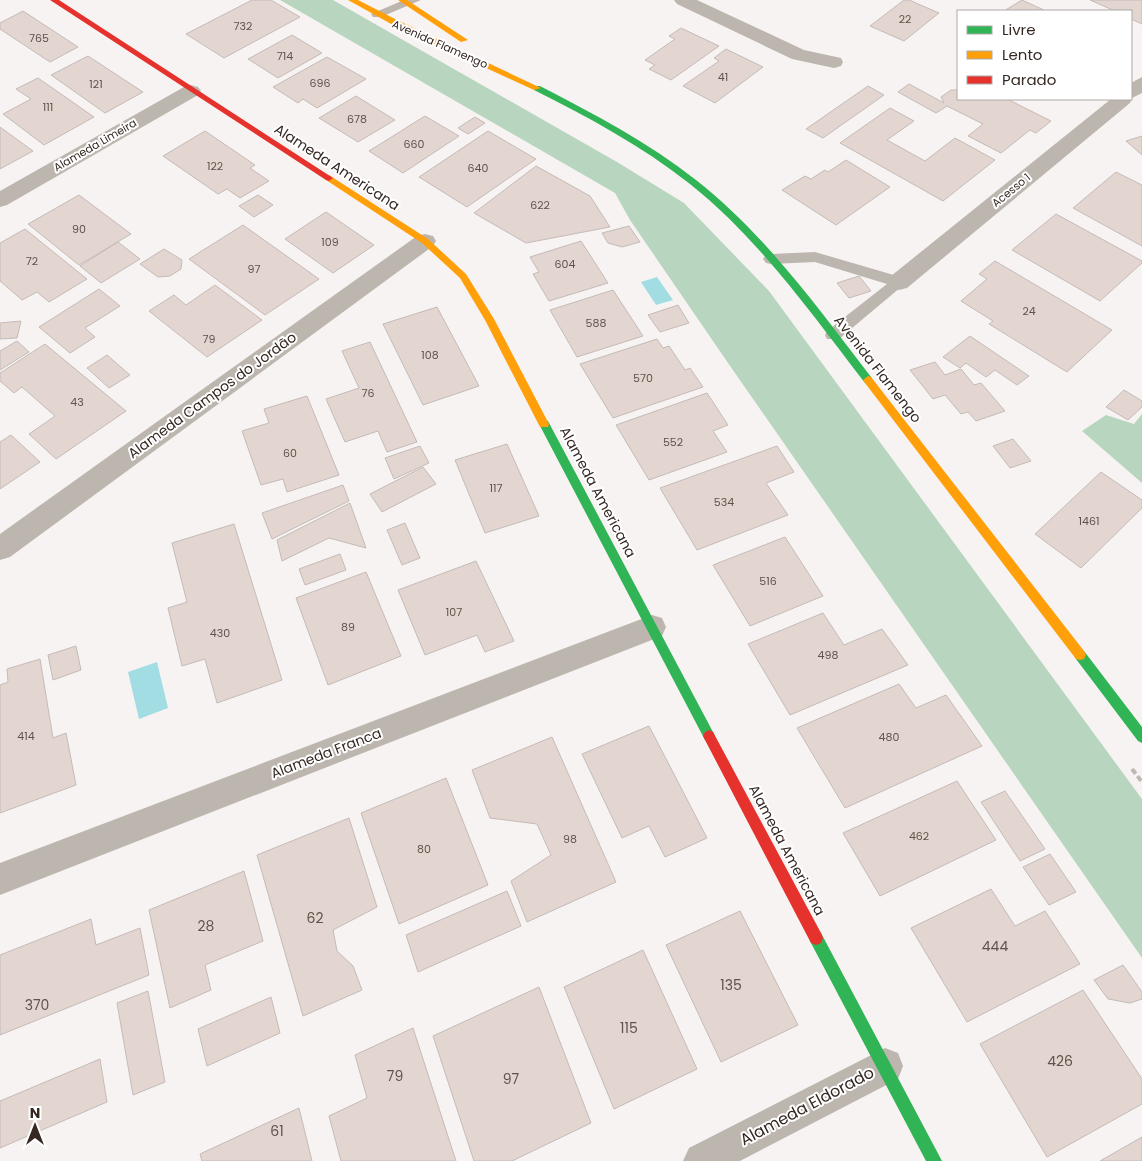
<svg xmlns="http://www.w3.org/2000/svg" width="1142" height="1161" viewBox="0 0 1142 1161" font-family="Poppins,sans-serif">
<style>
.forest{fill:#b8d6bf}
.water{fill:#a1dde3}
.building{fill:#e3d5cf;stroke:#c4bbb8}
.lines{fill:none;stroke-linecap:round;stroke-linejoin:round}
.path{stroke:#beb9b4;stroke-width:4;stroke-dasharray:6 3;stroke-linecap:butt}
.lane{fill:#bcb6af;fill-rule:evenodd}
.street{fill:#bcb6af;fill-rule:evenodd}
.fast{fill:#30b455;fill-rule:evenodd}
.slow{fill:#ff9f0a;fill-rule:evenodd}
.jam{fill:#e5322d;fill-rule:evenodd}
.labels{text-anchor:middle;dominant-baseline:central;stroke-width:4;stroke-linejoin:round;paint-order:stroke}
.number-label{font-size:11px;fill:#60524d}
.far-street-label{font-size:11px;fill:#352722;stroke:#fff}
.street-label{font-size:14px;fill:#352722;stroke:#fff}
.near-number-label{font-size:14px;fill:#60524d}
.near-street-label{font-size:16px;fill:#352722;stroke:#fff}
</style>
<rect width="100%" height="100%" fill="#f7f3f2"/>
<path class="forest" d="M280 0H333L617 162 684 203 769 291 1142 799V958L728 363 630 220 615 193Z
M1142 414V483L1082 431 1106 415 1134 424Z"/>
<path class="water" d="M657 277 673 300 656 305 641 282Z
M157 662 168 708 139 719 128 672Z"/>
<path class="building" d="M252 0H271L300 17 224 58 186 34Z
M904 0H909L939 13 904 41 870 26Z
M1022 0 1046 11H1004Z
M1090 0H1142V24L1131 19V11H1115Z
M23 11 78 47 50 62 0 29V23Z
M681 28 719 46 671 80 649 69 655 65 645 60 675 39 669 36Z
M292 35 322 53 278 78 248 59Z
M726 49 763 67 715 103 683 86 719 61 714 58Z
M88 56 143 92 105 113 51 75Z
M327 57 366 79 317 108 303 99 298 103 273 87Z
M38 78 94 117 44 145 3 114 31 99 16 89Z
M909 84 944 103 941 97 951 90H958V99H1007L1051 121 1036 133 1030 130 1001 153 968 136 983 124 947 106 936 113 898 92Z
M868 86 884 95 823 138 806 129Z
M356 96 395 120 358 142 319 118Z
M890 108 914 121 887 140 925 161 955 138 995 160 943 201 840 143Z
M425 116 459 136 403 173 369 151Z
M475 117 485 123 468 134 458 128Z
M0 127 33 151 0 169Z
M205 131 255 165 250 168 269 181 240 198 227 189 218 194 163 156Z
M488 131 536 159 467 207 419 177Z
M1142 136V155L1126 141Z
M846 160 890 187 836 225 782 190 805 176 811 179 825 170 828 172Z
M536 166 590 196 610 227 526 243 474 213Z
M1116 172 1142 185V246L1073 208Z
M79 195 131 234 79 265 28 224Z
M258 195 273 205 254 217 239 206Z
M326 212 374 245 333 273 285 239Z
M1056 214 1142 261V263L1100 301 1012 250Z
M243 225 319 279 265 315 189 259Z
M629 226 640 242 622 247 608 243 602 233Z
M25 229 87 279 49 302 37 292 22 300 0 281V243Z
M581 241 608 283 549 301 533 274 539 272 530 257Z
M118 242 140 259 101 283 80 266Z
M164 249 182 260 181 269 170 276 158 277 140 264Z
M995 261 1112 330 1067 372 989 324 993 321 961 301 987 279 979 274Z
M859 276 871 291 849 298 837 283Z
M215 285 262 320 207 357 149 311 174 295 186 305Z
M99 289 120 306 85 328 95 337 70 353 39 327Z
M613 290 643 336 577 357 550 310Z
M678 305 689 323 660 332 648 315Z
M437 307 479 386 423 405 383 324Z
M21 321 17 338 0 339V323Z
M970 336 1029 376 1017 385 995 370 986 377 966 363 960 368 943 357Z
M657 339 663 348 669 346 685 370 690 368 703 387 613 418 580 364Z
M17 341 29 352 0 370V351Z
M370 342 417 442 387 452 378 431 345 442 326 399 359 388 342 351Z
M45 344 126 411 56 459 29 434 55 416 22 387 14 393 0 381V373Z
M107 355 130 375 109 388 87 368Z
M935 362 945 375 961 369 974 385 981 383 1005 411 976 421 968 412 961 414 945 395 933 399 910 370Z
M1124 390 1142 401V407L1128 420 1106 407Z
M707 393 728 425 713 431 727 452 649 480 616 425Z
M307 396 339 475 287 492 283 479 261 485 242 431 269 423 264 409Z
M11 435 40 462 0 489V442Z
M1013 439 1031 461 1010 468 993 446Z
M507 444 539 516 485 533 455 460Z
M420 446 429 463 394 479 385 458Z
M777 446 794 472 766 483 788 515 697 550 660 488Z
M423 467 436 484 382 512 370 494Z
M1101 472 1142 500V508L1081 568 1035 534Z
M343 485 349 501 272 539 262 513Z
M350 503 366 548 329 538 282 561 277 540Z
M405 523 420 558 402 565 387 530Z
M234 524 282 680 217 703 205 659 182 666 168 608 187 602 172 543Z
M785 537 823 596 750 626 713 565Z
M340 554 346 570 305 585 299 569Z
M476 561 514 641 485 652 477 635 425 655 398 590Z
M366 572 401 656 328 685 296 598Z
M823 613 844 645 882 629 908 665 790 715 748 644Z
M76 646 81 670 53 680 48 655Z
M40 659 53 738 66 733 76 785 0 813V685L8 682 7 669Z
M899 684 916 708 946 695 982 746 845 808 797 728Z
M649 726 707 838 665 857 649 826 622 838 582 754Z
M552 737 616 882 527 922 511 881 551 855 537 824 490 818 472 770Z
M446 778 488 885 399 924 361 813Z
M957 781 996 840 880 896 843 833Z
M1005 791 1045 849 1020 861 981 802Z
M349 818 377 907 333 930 337 951 353 966 362 990 303 1016 257 855Z
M1050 854 1076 892 1049 905 1023 867Z
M244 871 263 941 205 965 211 990 170 1008 149 910Z
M991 889 1015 926 1045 911 1080 964 967 1022 911 928Z
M507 891 521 926 418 972 406 935Z
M740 911 798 1025 721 1062 666 945Z
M91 919 96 945 140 928 149 975 0 1035V955Z
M643 950 697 1069 614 1109 564 987Z
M1123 965 1142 992V999L1130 1003 1108 999 1094 980Z
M539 987 591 1123 512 1161H474L433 1036Z
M1083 990 1142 1079V1104L1047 1157 980 1044Z
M148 991 165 1082 133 1095 117 1003Z
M271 997 280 1033 207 1066 198 1029Z
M413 1028 456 1161H341L329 1116 367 1098 355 1055Z
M100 1059 107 1102 0 1148V1101Z
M299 1108 312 1161H202L200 1154Z
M1142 1137V1161H1100Z"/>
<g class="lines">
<path class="path" d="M1132 769 1142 782"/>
<path class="lane" d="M404 0H421L381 17H373L371 14Z
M815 252 904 278 907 282 839 339H827L825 335 827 331 887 284 815 262 771 264 766 263 763 259 766 255 771 254Z"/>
<path class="street" d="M674 0H697L804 50 841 58 843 62 841 66 834 68 792 59 677 4Z
M1142 77V93L1132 98 1130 103 907 288 899 290 891 288 888 282 891 276 1111 99H1131V83Z
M191 85 198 87 201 91 198 95 7 205 0 207V191L184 87Z
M425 234 433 236 436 241 433 246 10 557 0 560V534L417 236Z
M652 615 662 618 666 627 662 636 0 895V863Z
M885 1048 898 1053 903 1066 898 1079 740 1161H683L689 1148Z"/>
<path class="fast" d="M534 86H540C594 114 648 142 696 180 765 234 818 308 871 377L873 380 871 383H865C811 313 759 239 690 184 642 146 588 117 534 90Z
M544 420 548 421 713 732 715 736 713 740 709 742 705 740 539 424Z
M1080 650 1084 651 1142 727V743L1138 741 1076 659 1074 655 1076 651Z
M816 931 821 933 942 1161H926L811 943 809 938 811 933Z"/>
<path class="slow" d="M348 0H358L399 21 541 88 534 90 393 25Z
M398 0H407L468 40 461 42Z
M329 175 428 239 466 274 494 319 549 424 548 427H540L485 320 460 278 422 243 326 180 325 178Z
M868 376 871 377 1084 651 1086 655 1084 659 1080 660 1076 659 865 383 863 380Z"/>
<path class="jam" d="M50 0H59L333 178 329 181 326 180Z
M709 730 713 732 821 933 823 938 821 943 816 945 811 943 705 740 703 736 705 732Z"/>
</g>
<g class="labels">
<g class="number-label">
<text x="905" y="19">22</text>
<text x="243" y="26">732</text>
<text x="39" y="38">765</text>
<text x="285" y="56">714</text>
<text x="723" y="77">41</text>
<text x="320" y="83">696</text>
<text x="96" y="84">121</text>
<text x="48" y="107">111</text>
<text x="357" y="119">678</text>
<text x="414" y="144">660</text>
<text x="215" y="166">122</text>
<text x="478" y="168">640</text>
<text x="540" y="205">622</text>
<text x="79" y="229">90</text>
<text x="330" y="242">109</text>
<text x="32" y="261">72</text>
<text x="565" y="264">604</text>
<text x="254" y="269">97</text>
<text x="1029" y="311">24</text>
<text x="596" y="323">588</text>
<text x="209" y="339">79</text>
<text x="430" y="355">108</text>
<text x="643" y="378">570</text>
<text x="368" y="393">76</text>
<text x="77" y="402">43</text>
<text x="673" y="442">552</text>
<text x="290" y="453">60</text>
<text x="496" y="488">117</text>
<text x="724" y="502">534</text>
<text x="1089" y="521">1461</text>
<text x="768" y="581">516</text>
<text x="454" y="612">107</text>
<text x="348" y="627">89</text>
<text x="220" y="633">430</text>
<text x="828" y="655">498</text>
<text x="26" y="736">414</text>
<text x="889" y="737">480</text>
<text x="919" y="836">462</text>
<text x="570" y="839">98</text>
<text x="424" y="849">80</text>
</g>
<g class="far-street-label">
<text transform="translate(440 44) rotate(24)">Avenida Flamengo</text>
<text transform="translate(95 145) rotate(-30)">Alameda Limeira</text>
<text transform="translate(1011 190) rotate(-39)">Acesso 1</text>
</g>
<g class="street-label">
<text transform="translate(337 167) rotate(33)">Alameda Americana</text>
<text transform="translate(878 369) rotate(52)">Avenida Flamengo</text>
<text transform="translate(212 395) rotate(-36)">Alameda Campos do Jordão</text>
<text transform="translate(598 492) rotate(62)">Alameda Americana</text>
<text transform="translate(326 753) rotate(-21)">Alameda Franca</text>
<text transform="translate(787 850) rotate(62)">Alameda Americana</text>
</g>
<g class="near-number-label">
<text x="315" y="918">62</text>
<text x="206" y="926">28</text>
<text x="995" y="946">444</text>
<text x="731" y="985">135</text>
<text x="37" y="1005">370</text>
<text x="629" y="1028">115</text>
<text x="1060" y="1061">426</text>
<text x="395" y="1076">79</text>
<text x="511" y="1079">97</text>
<text x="277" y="1131">61</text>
</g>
<g class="near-street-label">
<text transform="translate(807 1106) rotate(-28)">Alameda Eldorado</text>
</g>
</g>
<rect x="957" y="10" width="175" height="90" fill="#ffffff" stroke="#aea9a7"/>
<rect x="967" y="26" width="25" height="8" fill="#30b455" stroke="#aea9a7"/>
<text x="1002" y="35" font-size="15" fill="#352722">Livre</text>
<rect x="967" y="51" width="25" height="8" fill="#ff9f0a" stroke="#aea9a7"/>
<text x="1002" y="60" font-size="15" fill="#352722">Lento</text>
<rect x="967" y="76" width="25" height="8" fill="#e5322d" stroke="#aea9a7"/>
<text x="1002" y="85" font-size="15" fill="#352722">Parado</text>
<g transform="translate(35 1126)" stroke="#ffffff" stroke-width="4" paint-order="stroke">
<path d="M0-4L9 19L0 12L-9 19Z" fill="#352722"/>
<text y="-8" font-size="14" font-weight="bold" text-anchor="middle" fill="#352722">N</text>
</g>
</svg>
